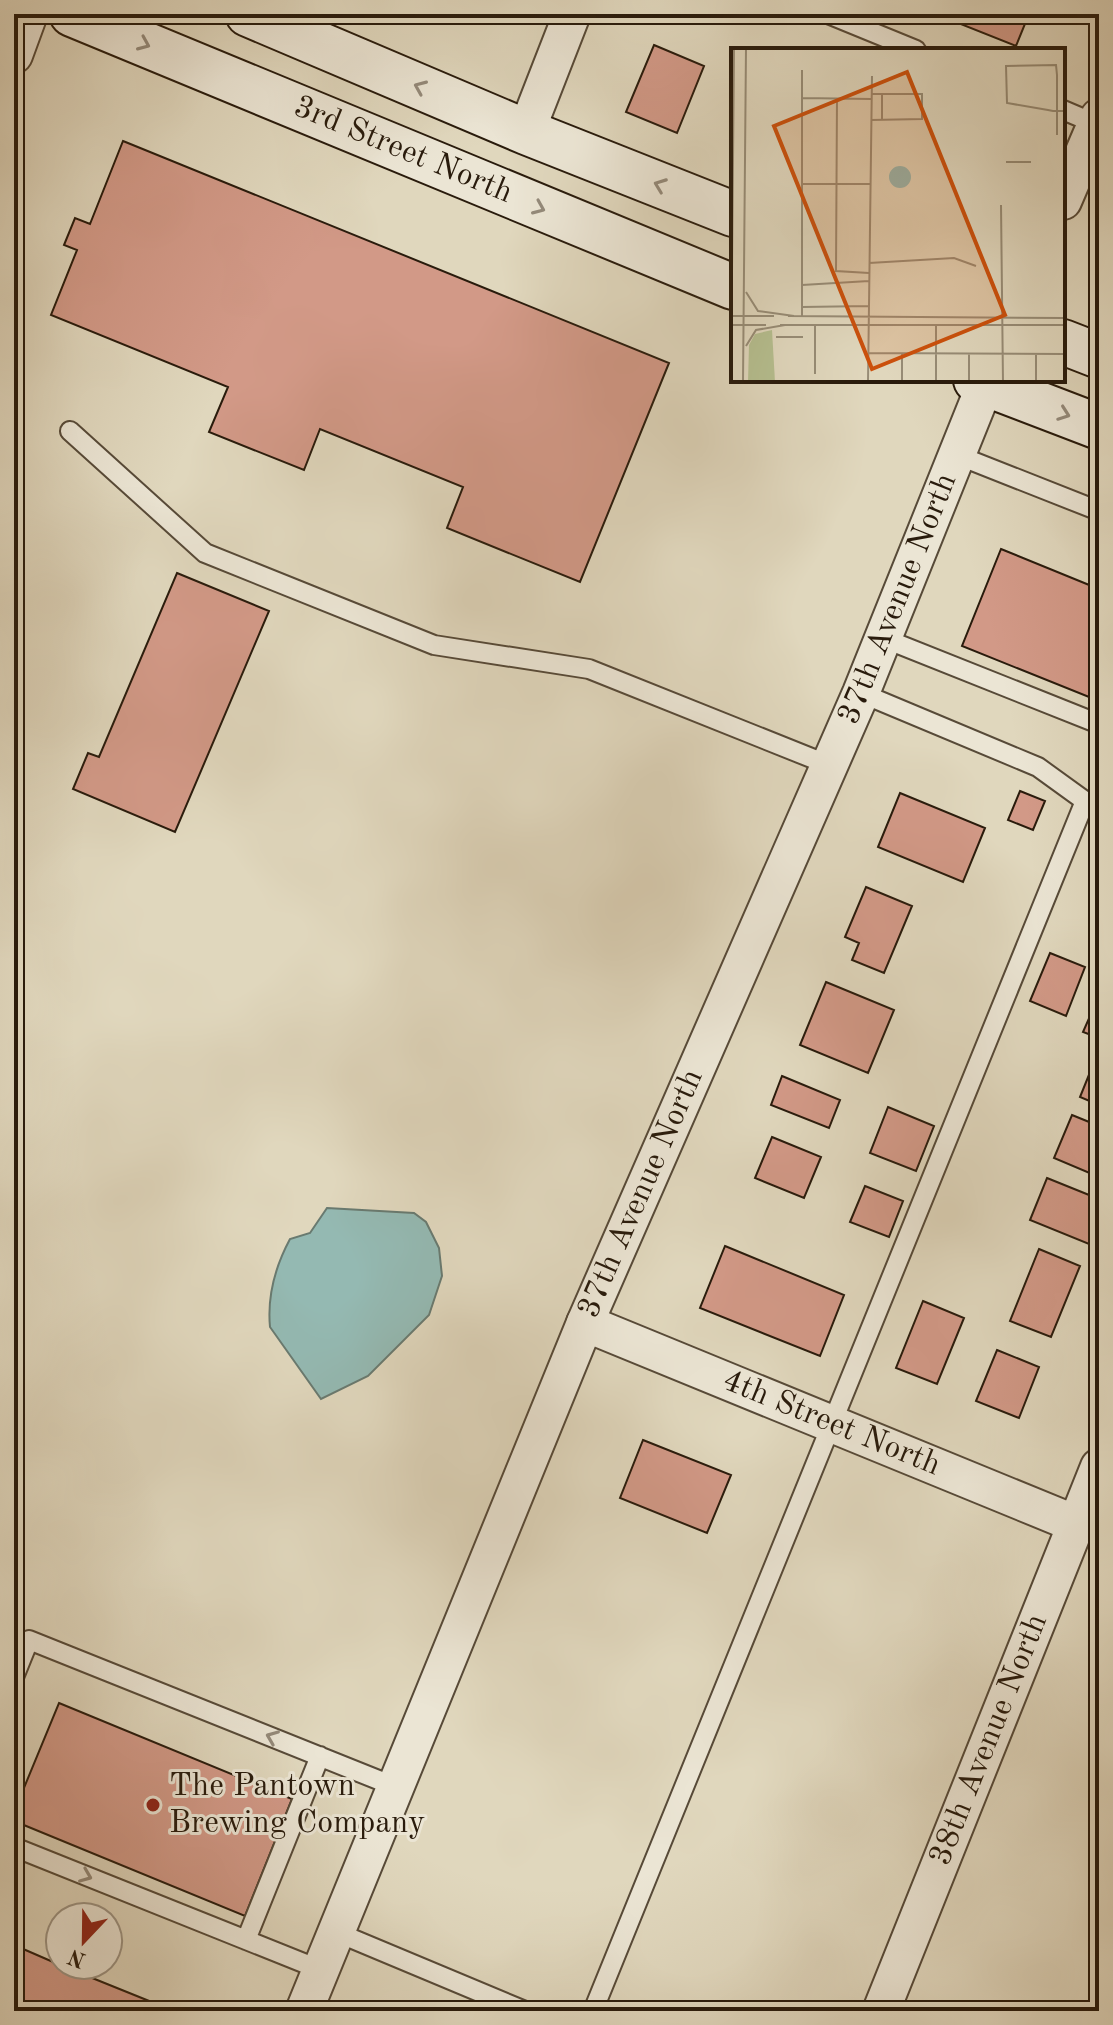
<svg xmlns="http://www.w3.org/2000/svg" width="1113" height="2025" viewBox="0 0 1113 2025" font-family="'Old Standard TT',serif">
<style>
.water{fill:#94b9b2;stroke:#697a70;stroke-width:2}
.building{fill:#d29987;stroke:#291b0c;stroke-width:2}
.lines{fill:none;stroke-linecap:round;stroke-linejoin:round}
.lane-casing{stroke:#574a38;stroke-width:22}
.street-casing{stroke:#574a38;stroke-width:40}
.secondary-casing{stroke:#291b0c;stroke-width:48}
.lane{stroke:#ebe5d4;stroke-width:18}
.street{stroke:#ebe5d4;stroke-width:36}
.secondary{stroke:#ebe5d4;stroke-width:44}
.oneway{stroke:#948a7a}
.poi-dot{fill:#8f2418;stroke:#ebe5d4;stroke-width:3}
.labels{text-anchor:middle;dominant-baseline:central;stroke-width:6;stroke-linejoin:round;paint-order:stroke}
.street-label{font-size:32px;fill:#291b0c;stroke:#ebe5d4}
.poi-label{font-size:32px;fill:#291b0c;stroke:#ebe5d4;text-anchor:start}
.inset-road{fill:none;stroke:#978c76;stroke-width:2}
.view{fill:#cb500c;fill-opacity:0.15;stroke:#cb500c;stroke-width:4}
.inset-edge{fill:none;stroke:#291b0c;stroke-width:4}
</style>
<rect width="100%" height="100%" fill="#e0d7bd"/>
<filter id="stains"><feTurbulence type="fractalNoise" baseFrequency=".0025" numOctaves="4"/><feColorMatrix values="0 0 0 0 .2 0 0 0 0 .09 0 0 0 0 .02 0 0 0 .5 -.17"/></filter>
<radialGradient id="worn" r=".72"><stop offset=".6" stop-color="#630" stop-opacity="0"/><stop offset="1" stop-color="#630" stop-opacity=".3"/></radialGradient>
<path class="water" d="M327 1208 414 1213 426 1222 439 1248 442 1276 429 1315 368 1376 321 1399 270 1327C267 1295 275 1267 290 1239L310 1233Z"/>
<path class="building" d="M950 14H1029L1016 46 948 19Z
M654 45 704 66 677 133 626 112Z
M123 141 669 363 580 582 447 528 463 487 320 429 304 470 209 432 228 387 51 315 77 250 64 245 75 218 90 224Z
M1001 549 1099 589V701L962 646Z
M177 573 269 611 175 832 73 789 88 753 99 757Z
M1020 791 1045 801 1033 830 1008 820Z
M900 793 985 828 963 882 878 847Z
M866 887 912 906 884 973 852 960 859 943 845 937Z
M1050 953 1085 967 1066 1016 1030 1001Z
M826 982 894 1010 868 1073 800 1045Z
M1098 998H1099V1038L1083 1032Z
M1097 1055 1099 1056V1105L1080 1097Z
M782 1076 840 1100 829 1128 771 1105Z
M888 1107 934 1126 916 1171 870 1153Z
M1072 1115 1099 1126V1177L1054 1158Z
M772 1137 821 1157 804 1198 755 1178Z
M1047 1178 1099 1199V1219L1089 1244 1030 1220Z
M865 1186 903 1201 889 1237 850 1222Z
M725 1246 844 1295 820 1356 700 1308Z
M1039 1249 1080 1266 1051 1337 1010 1321Z
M923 1301 964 1318 937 1384 896 1368Z
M997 1350 1039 1367 1019 1418 976 1401Z
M643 1440 731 1475 707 1533 620 1498Z
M59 1703 292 1799 245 1916 14 1821V1812Z
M14 1945 60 1965 174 2011H14Z"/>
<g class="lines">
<g class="lane-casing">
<path id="lane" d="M828 14 916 50
M1063 110 1096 124
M70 431 205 553 434 645 589 669 829 765
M957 455 1099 511
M883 638 1099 724
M14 1677 29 1640 396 1787
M14 1847 321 1970
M336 1932 525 2011
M246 1940 320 1756
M593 2011 1085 801 1038 767 861 693"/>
</g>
<g class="street-casing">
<g id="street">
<path d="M14 55 29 14"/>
<path d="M526 132 572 14"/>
<path d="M1063 201 1099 117"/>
<path id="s1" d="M585 1323 1076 1524"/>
<path id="s2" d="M304 2011 585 1323 861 693 987 380"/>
<path id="s3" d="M881 2011 1099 1467"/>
</g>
</g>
<g class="secondary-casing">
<g id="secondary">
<path id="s4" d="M72 14 733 287"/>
<path d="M248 14 526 132 733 214"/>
<path d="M1063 342 1099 356"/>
<path d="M976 380 1099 427"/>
</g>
</g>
<use href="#lane" class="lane"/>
<use href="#street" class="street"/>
<use href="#secondary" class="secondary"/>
</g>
<defs><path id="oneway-chevron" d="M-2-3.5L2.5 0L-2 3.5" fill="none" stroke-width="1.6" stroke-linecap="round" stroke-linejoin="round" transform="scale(2)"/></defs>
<g class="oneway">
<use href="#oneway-chevron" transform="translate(144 44) rotate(23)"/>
<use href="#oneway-chevron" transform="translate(420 87) rotate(-157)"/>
<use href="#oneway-chevron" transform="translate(660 185) rotate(-159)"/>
<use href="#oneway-chevron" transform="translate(539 208) rotate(23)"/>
<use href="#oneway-chevron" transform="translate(1064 414) rotate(20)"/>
<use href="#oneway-chevron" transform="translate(272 1737) rotate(-158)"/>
<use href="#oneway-chevron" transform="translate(86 1876) rotate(22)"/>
</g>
<circle class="poi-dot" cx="153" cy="1805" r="8"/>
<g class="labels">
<g class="street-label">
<text stroke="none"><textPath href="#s4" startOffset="358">3rd Street North</textPath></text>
<text stroke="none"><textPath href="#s2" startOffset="1532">37th Avenue North</textPath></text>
<text stroke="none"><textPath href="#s2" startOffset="884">37th Avenue North</textPath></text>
<text stroke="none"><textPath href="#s1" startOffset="266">4th Street North</textPath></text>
<text stroke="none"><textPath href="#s3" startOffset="292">38th Avenue North</textPath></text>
</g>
<g class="poi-label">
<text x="169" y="1787">The Pantown<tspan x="169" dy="37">Brewing Company</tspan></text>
</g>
</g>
<g transform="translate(731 48)">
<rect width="334" height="334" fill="#e0d7bd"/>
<path d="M41 282 44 334H17L18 297 24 286Z" fill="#b5be8f"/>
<path d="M158 129a11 11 0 1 1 22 0a11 11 0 1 1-22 0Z" fill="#94b9b2"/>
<path class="inset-road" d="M151 46V72M71 50 140 51M106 51 105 223 138 225M140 72 191 71V46H140M326 87V27L325 17 275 18 276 55 317 62 322 63H334M275 114H300M72 136H140M270 157 272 334M138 215 223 210 245 218M71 237 138 233M15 244 27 263 63 268M71 259 138 258M0 268H43M57 268 334 270M71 269V22M0 277H35M49 277H334M45 289H72M15 298 25 282 54 277M137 305 334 306M84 326V277M0 334 3 0M12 334 15 0M137 334 141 28M171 334V305M205 334V276M238 334V305M305 334V306"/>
<path class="view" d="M176 24 274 267 141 321 43 78Z"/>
<rect width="334" height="334" class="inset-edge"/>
</g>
<rect width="1113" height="2025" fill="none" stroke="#e0d7bd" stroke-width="48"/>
<rect x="16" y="16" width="1081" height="1993" fill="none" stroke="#291b0c" stroke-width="4"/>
<rect x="24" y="24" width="1065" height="1977" fill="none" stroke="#291b0c" stroke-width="2"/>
<g transform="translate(84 1941) rotate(202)"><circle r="38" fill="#ebe5d4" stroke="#9d9484" stroke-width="2"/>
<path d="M0-6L14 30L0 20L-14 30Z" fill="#8f2418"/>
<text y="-12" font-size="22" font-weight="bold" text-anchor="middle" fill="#291b0c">N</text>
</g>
<rect width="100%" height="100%" filter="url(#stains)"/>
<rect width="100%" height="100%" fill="url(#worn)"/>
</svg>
